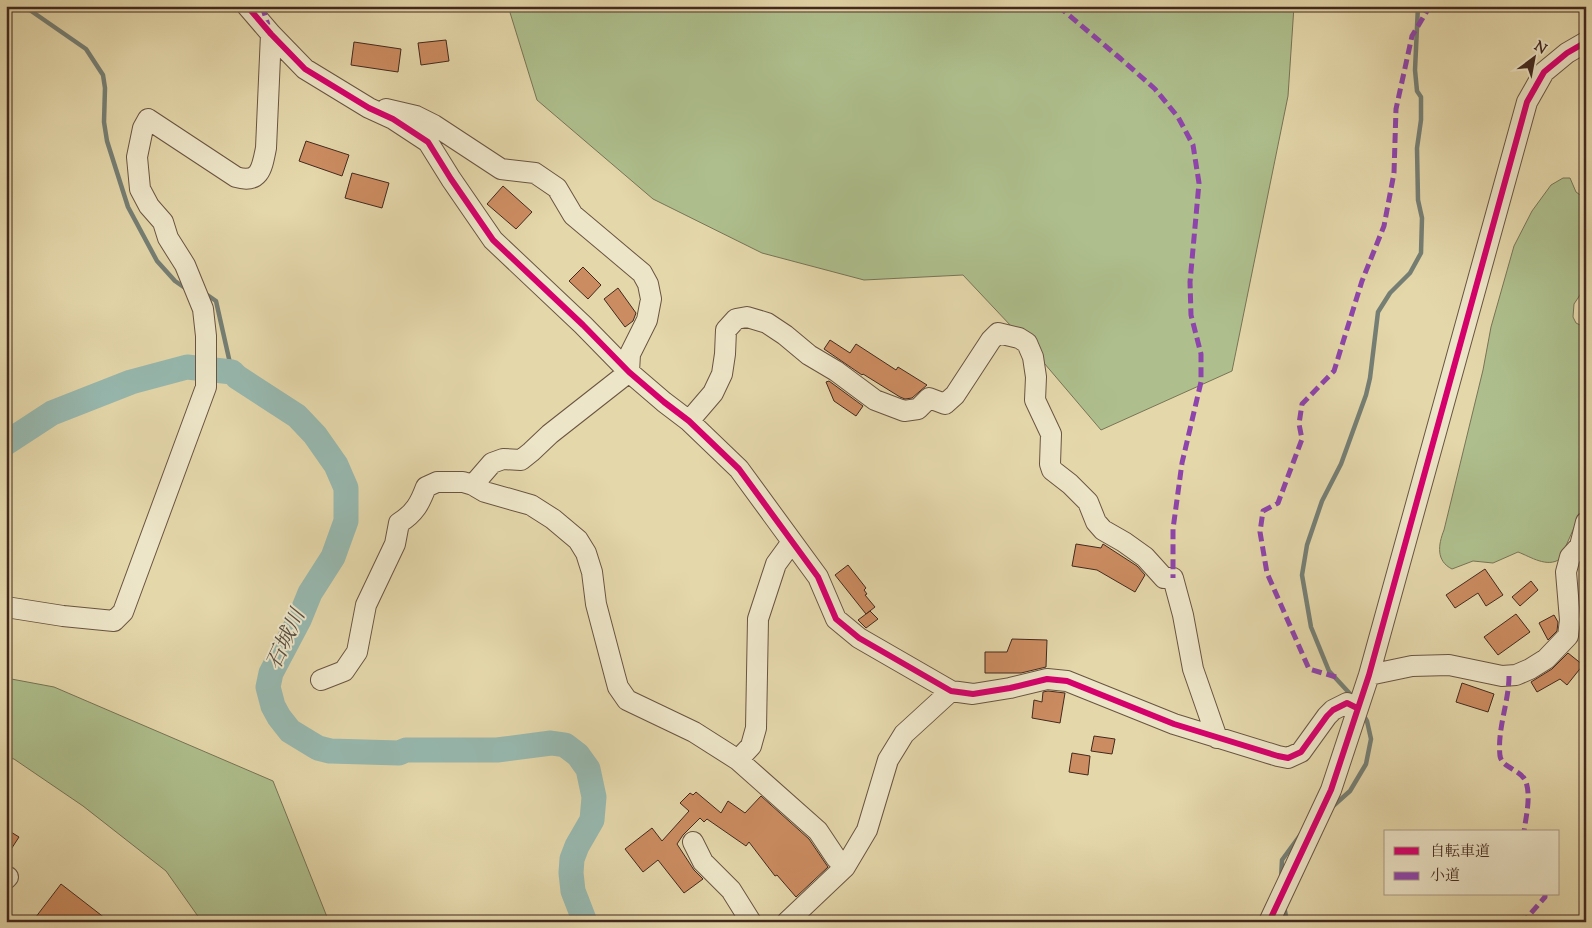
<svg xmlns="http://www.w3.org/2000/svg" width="1592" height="928" viewBox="0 0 1592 928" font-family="'Sorts Mill Goudy','Noto Serif JP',serif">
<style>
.green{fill:#aebf8d;stroke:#787456}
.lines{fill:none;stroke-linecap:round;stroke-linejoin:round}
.stream{stroke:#757f75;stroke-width:4.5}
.river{stroke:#97b8af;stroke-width:25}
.building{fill:#cc8c61;stroke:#42291f}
.minor-casing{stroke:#6a5442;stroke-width:22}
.minor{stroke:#ede5c8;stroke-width:20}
.quiet{stroke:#8e44ad;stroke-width:5;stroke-dasharray:10 5;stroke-linecap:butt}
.cycleway-casing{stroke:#ede5c8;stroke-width:9}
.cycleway{stroke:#d6006c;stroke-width:6}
.labels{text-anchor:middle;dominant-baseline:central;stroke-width:4;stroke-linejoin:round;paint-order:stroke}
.water-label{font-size:21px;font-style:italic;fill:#574d43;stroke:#ede5c8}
</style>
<rect width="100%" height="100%" fill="#e4d7aa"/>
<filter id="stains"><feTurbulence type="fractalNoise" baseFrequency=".004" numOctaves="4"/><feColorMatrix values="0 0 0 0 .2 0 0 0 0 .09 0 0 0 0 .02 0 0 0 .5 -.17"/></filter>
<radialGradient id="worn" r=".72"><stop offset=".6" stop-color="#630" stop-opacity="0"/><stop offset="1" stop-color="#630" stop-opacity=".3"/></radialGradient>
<path class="green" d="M508 6H1294L1288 96 1232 371 1101 430 1027 343 963 275 864 280 762 253 653 199 537 100Z
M1563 178H1570L1576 192 1586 199V286L1574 304 1573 317 1576 323 1586 328V476L1582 510 1560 559C1547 568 1531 557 1518 552L1493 563 1473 561 1452 569C1436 561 1438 545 1444 530L1483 370 1491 327 1514 246 1532 211 1551 185Z
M6 678 54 687 273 781 329 922H202L166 871 83 806 14 759 6 757Z"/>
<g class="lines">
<path class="stream" d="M24 6 86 49 103 75 105 88 104 122 107 141 128 207 157 261 175 281 188 290
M203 292 216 301 232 372
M1353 697 1329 671 1311 627 1302 575 1307 545 1322 501 1341 464 1366 395 1370 378 1378 312 1390 293 1410 273 1421 253 1422 218 1418 200 1417 148 1421 120V97L1417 91 1415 70 1418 6
M1332 807 1350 791 1366 764 1371 739 1367 721 1363 714
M1281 879 1282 860 1301 834
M1284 906 1287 922"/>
<path class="river" d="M6 443 52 413 131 382 187 367 232 372 237 377 297 416 315 435 336 465 346 488V521L333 557 310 593 299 620 271 673 268 687 273 706 279 717 290 731 318 748 330 751 399 753 406 750H497L551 743 565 745 578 755 588 769 594 797 592 820 577 846 572 859 571 873 573 891 585 922"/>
</g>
<path class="building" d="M446 40 449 61 421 65 418 43Z
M354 42 401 49 398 72 351 65Z
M306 141 349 155 342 176 299 161Z
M352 173 389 183 382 208 345 198Z
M503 186 532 212 516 229 487 204Z
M583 267 601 285 588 299 569 281Z
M618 288 636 313 633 321 625 327 604 299Z
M830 340 850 353 856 344 896 370 898 367 927 385 912 398 905 399 900 397 863 374 862 375 824 349Z
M829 381 863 406 856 416 834 401 826 382Z
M1076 544 1101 548 1103 544 1137 566 1145 575 1135 592 1097 570 1072 566Z
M848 565 866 588 864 590 867 594 865 595 875 607 866 614 835 575Z
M1485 569 1503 595 1486 606 1478 593 1455 608 1446 595Z
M1531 581 1538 590 1520 606 1512 597Z
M870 611 878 619 866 628 858 620Z
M1516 614 1530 632 1498 655 1484 637Z
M1554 615 1558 622 1557 631 1548 640 1539 623Z
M1012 639 1047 640 1046 667 1021 673H985V652H1007Z
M1568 653 1583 665 1567 685 1560 679 1537 692 1531 682 1552 669Z
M1462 683 1494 694 1488 712 1456 702Z
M1048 691 1065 693 1060 723 1032 718 1034 700 1042 702 1043 692Z
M1094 736 1115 739 1112 754 1091 751Z
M1072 753 1090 756 1088 775 1069 772Z
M696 792 721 813 728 801 745 813 761 796 809 839 828 867 796 897 777 875 775 876 749 842 746 846 707 819 704 822 700 818 683 835 677 844 694 870 703 879 684 893 658 860 643 872 625 849 652 828 662 841 689 811 680 803 690 793 693 795Z
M6 829 19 837 6 857Z
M61 884 110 922H32Z"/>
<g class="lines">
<g class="minor-casing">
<path id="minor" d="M247 6 271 34 305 69 369 108 393 119 428 142 451 179 493 240 583 325 629 372 664 402 689 421 739 469 818 577 836 619 859 638 951 691 973 694 1010 688 1047 679 1067 681 1174 724 1278 756 1288 758 1301 752 1327 716 1333 710 1347 703 1357 708
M386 109 416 116 434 125 501 169 535 173 557 188 573 215 642 273 648 284 651 299 647 320 630 354 629 372
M689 421 713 393 722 374 725 354 726 330 736 319 747 317 767 323 785 335 809 355 836 371 875 400 904 411 918 409 929 398 945 404 955 395 991 340 998 333 1019 338 1027 343 1033 357 1036 377 1035 400 1051 434 1050 464 1052 470 1070 484 1088 502 1096 522 1103 530 1124 542 1145 557 1164 578H1173L1183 615 1193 669 1217 738
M473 485 492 463 503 459 521 460 531 452 550 434 629 372
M6 607 63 616 114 621 123 612 206 387V336L203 309 185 265 168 238 163 222 149 206 140 189 137 157 143 128 148 119 236 177C260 184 262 168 266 148L271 34
M1369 675 1412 666 1449 665 1502 676 1516 675 1530 669 1546 659 1568 636 1570 620 1566 572 1570 557 1580 546 1586 522
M321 680 344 671 357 652 366 605 395 544 399 523C415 513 420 503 426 487L437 482H463L473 485 485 492 531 505 553 519 578 540 586 553 592 572 596 604 615 676 618 687 627 700 694 732 738 760 818 831 836 858 845 867
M738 760 751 746 756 728 758 619 776 564 792 542
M693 842 703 862 731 890 751 922
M6 879 8 877
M787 922 845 867 867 830 888 760 904 734 951 691
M1269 922 1331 790 1369 675 1527 102 1544 72 1567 53 1586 42"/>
</g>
<use href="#minor" class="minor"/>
<path class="quiet" d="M262 6 268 25
M1058 6 1121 59 1155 89 1178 117 1193 145 1199 183 1190 282 1191 315 1201 354V382L1182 463 1173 529V578
M1509 676C1509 702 1497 729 1500 756 1502 768 1522 770 1526 782 1531 797 1526 816 1524 832
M1336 677 1309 669 1267 573 1260 532 1263 511 1278 503 1302 439 1299 424 1302 404 1334 371 1362 281 1384 226 1394 173 1396 109 1412 36 1430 6
M1520 922 1524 921 1545 897V894"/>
<g class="cycleway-casing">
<path id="cycleway" d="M247 6 271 34 305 69 369 108 393 119 428 142 451 179 493 240 583 325 629 372 664 402 689 421 739 469 818 577 836 619 859 638 951 691 973 694 1010 688 1047 679 1067 681 1174 724 1278 756 1288 758 1301 752 1327 716 1333 710 1347 703 1357 708
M1269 922 1331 790 1369 675 1527 102 1544 72 1567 53 1586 42"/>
</g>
<use href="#cycleway" class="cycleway"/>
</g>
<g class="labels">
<g class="water-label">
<text transform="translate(287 640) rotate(-65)">石城川</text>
</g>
</g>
<rect width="1592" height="928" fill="none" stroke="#e4d7aa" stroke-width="25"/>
<rect x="8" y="8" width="1577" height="913" fill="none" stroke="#42291f" stroke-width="2.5"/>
<rect x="12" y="12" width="1567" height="903" fill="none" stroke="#42291f"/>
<rect x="1384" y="830" width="175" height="65" fill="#ede5c8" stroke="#a99a84"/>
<rect x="1394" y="847" width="25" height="8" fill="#d6006c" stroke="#a99a84"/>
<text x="1430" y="856" font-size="15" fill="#42291f">自転車道</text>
<rect x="1394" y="872" width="25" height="8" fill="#8e44ad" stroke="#a99a84"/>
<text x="1430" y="880" font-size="15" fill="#42291f">小道</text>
<g transform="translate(1534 58) rotate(32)" stroke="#ede5c8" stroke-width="4" paint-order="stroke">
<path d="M0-4L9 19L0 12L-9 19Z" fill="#42291f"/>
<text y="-8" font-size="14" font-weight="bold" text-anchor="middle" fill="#42291f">N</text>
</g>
<rect width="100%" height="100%" filter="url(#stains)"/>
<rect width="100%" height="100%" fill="url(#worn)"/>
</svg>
